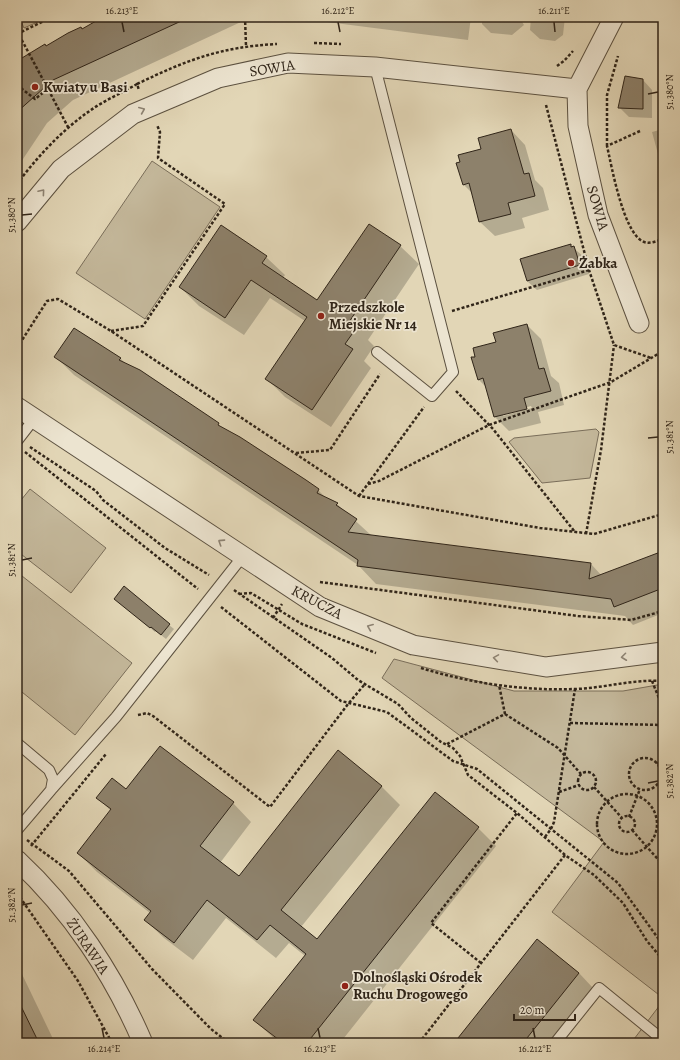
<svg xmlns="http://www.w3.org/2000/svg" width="680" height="1060" viewBox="0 0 680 1060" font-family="Alegreya,serif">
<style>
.green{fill:#c4b89b;stroke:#7a6e5a}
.shadow{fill:#0003;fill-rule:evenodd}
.building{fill:#8d816b;stroke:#302519}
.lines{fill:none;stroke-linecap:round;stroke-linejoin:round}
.service-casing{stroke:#5c5140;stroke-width:12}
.minor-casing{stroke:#5c5140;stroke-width:21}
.path{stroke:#302519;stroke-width:2.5;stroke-dasharray:3 2;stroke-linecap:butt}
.service{stroke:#ece4d0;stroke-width:10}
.minor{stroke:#ece4d0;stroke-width:19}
.oneway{stroke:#8e8474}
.ticks{fill:none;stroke:#302519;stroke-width:1.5}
.poi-dot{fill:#8f2418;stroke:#ece4d0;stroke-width:1.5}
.labels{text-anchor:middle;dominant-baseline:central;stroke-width:3.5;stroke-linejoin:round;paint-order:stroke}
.street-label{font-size:15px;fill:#302519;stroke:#ece4d0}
.poi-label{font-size:15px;font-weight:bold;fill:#302519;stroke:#ece4d0;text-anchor:start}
.neatline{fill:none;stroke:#302519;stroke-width:1.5}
.ticks-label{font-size:10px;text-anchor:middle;fill:#302519}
</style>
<rect width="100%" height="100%" fill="#e2d6b6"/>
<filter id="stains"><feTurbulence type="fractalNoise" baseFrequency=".005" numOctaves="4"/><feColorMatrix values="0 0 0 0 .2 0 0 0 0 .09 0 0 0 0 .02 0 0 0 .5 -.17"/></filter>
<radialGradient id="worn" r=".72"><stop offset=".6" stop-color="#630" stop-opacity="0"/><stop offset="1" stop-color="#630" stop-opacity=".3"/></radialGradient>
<path class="green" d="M19 17H49L24 28Z
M152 161 220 207 145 319 76 273Z
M596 429 599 432 590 478 542 483 509 442 514 438Z
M30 489 106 548 71 593 17 551V505Z
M17 572 132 663 75 735 17 688Z
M394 659 514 691H623L663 684V998L552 912 604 842 382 678Z
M663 1001V1043H631Z"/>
<path class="shadow" d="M107 17H270L243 21 73 100 47 123 17 168V61Z
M288 17H471L468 40Z
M482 17H519L524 25 512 35 491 33 482 24Z
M531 17H565L563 35 555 41 540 39 530 30Z
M643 80 652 90V118L629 117 619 107Z
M663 129V159L658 154 652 132Z
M511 130 525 145 535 180 543 188 549 210 522 218 525 228 495 236 480 222 473 194 463 184 482 150Z
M570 245 584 257 589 274 537 290 527 281Z
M400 246 419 264 368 340 374 346 364 361 371 368 331 427 285 397 267 379 305 321 270 298 244 335 199 306 180 287 266 257 285 275 283 278 318 302Z
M527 325 541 339 551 376 559 383 564 405 538 412 541 423 509 431 495 417 487 388 478 379 476 357ZM531 406 532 408 503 416V414Z
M74 330 121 359 127 365 318 490 326 498 337 504 372 536 591 564 602 576 663 553V613L633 625 625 616 376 584 358 565 74 375 56 357Z
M115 599 169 625 174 629 166 639 156 631 155 632Z
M381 786 400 805 301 927 318 941 478 828 496 846 340 1043H279L254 1020 305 956 289 943 276 958 226 918 193 960 164 938 145 920 150 913 97 872 78 853 111 811 98 798 126 791 233 803 251 822 220 863 239 877Z
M538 940 579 973 593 988 549 1043H455Z
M17 968 21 972 55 1043H17Z"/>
<path class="building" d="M103 17H190L53 80 17 112V61L45 44 46 46 68 33 81 27 82 29Z
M625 76 643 79V109L618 108Z
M511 129 524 174 529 173 535 196 508 203 511 214 479 222 469 183 463 185 456 163 460 162 458 155 481 149 478 138Z
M369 224 401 245 349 322 357 327 345 344 353 349 312 410 265 379 307 317 251 280 225 318 179 287 221 225 267 256 262 263 317 300Z
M571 244V247L574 246 580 265 527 281 520 259Z
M527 324 539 369 544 368 551 391 524 398 527 409 494 417 483 378 478 380 471 357H475L473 348 496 342 493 333Z
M74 328 121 358 119 360 140 370 219 423 218 425 240 437 306 480 319 489 317 493 338 503 336 505 357 519 348 532 591 563 589 579 663 551V588L614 607 611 599 357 566 358 560 54 357Z
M124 586 170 624 161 635 151 627 150 628 114 599Z
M160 746 234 802 200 846 239 876 338 750 382 786 281 910 317 939 435 792 479 827 307 1043H283L253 1020 306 954 270 925 257 940 207 900 174 943 144 920 151 911 77 853 111 809 96 798 112 778 126 789Z
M537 939 579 973 523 1043H454Z
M17 998 39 1043H17Z"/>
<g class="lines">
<g class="service-casing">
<path id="service" d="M375 67 453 372 432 396 377 352
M17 441 34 419
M17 743 49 770 53 779 51 790 17 830
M51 790 116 717 243 556
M555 1043 599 988 663 1040"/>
</g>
<g class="minor-casing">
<path id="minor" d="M577 89 578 126 598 215 639 323
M17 222 61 169 133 114 218 78 288 63 375 67 577 89 614 17
M17 407 320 607 413 645 546 667 663 652
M17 860C71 910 114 975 143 1043"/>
</g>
<path class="path" d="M245 17 246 46
M17 31 48 89
M17 34 52 17
M314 43 341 44
M557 66 564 61 573 51
M137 84C187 60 220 47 277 44
M17 85 35 99 48 89 69 129
M546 105 589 270 614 345 651 358
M640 131 607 146C612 168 623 230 642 241 649 245 656 241 663 239
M607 146V95L618 56
M17 184C37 157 63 129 91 110 105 100 122 93 137 84L139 90
M452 311 589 270
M111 331 143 326 225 204 158 158 160 132 157 125
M17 348 47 301 58 299 111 331 359 496 540 528 594 534 663 514
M456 391 493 429 575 532
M30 447 96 491 103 500 165 548 209 575
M25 452 198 589
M296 453 330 450 380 374
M368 484 379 481 489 425 611 382 663 351
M359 496 424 407
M586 534 601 450 614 345
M320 582 578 616 631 620 663 611
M234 590 332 658 358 680 398 704 411 718 441 742 453 748 460 756 468 775 517 813 565 855 594 875 623 903 647 941 663 960
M239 594 251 593 302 624 376 653
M221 607 341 701 387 712 453 761 477 769 618 883 663 945
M273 618 282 604
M421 668C470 683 523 691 575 689 605 688 632 679 663 681
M652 681 663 708
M505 714 558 748 581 774
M138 715 147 713 153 716 270 807 348 704 365 684
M570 723 663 725
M447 744 505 714 499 685
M629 774a16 16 0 1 1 32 0a16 16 0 1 1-32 0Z
M657 764 663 759
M578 781a9 9 0 1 1 18 0a9 9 0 1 1-18 0Z
M594 787 622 818
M559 792 579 785
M597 824a30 30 0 1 1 60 0a30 30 0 1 1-60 0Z
M619 824a8 8 0 1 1 16 0a8 8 0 1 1-16 0Z
M629 817 640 789
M632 830 663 865
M545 837 551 829 554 822 575 689
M27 840 69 871 152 969 211 1029 229 1043
M31 846 106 754
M17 893 78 981 112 1043
M481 963 431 923 517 813
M419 1043 565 855"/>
<use href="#service" class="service"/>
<use href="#minor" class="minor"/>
</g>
<defs><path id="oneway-chevron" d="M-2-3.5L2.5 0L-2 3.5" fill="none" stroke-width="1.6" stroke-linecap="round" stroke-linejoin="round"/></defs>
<g class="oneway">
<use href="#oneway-chevron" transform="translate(142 110) rotate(-23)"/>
<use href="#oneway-chevron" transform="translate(42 192) rotate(-50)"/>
<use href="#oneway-chevron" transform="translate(221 542) rotate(-147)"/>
<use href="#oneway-chevron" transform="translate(370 627) rotate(-158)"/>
<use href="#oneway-chevron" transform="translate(624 657) rotate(173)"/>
<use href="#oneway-chevron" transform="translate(496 658) rotate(-171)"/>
</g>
<path class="ticks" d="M122 22 124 32M338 22 340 32M554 22 555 32M648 94 658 92M22 215 32 214M648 438 658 437M22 560 32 558M648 783 658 781M22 905 32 903M102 1028 104 1038M318 1028 320 1038M533 1028 535 1038"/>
<g class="poi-dot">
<circle cx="35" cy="87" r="4"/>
<circle cx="571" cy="263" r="4"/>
<circle cx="321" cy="316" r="4"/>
<circle cx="345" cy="986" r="4"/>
</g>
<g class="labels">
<g class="street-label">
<text transform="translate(272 68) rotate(-9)">SOWIA</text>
<text transform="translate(598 208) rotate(74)">SOWIA</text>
<text transform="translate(317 602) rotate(28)">KRUCZA</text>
<text transform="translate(88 946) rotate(56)">ŻURAWIA</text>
</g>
<g class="poi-label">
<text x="43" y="87">Kwiaty u Basi</text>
<text x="579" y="263">Żabka</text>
<text x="329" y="307">Przedszkole<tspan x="329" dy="17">Miejskie Nr 14</tspan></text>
<text x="353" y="977">Dolnośląski Ośrodek<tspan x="353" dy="17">Ruchu Drogowego</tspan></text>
</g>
</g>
<rect width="680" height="1060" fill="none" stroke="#e2d6b6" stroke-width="44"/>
<path d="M514 1014v6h61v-6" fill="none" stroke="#302519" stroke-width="2"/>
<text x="520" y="1014" font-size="12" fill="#302519" stroke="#ece4d0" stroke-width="3" paint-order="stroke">20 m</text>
<rect x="22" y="22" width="636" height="1016" class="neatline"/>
<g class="ticks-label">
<text x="122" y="14">16.213°E</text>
<text x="338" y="14">16.212°E</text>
<text x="554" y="14">16.211°E</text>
<text transform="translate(669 92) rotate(-90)" y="4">51.380°N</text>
<text transform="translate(11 215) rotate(-90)" y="4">51.380°N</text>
<text transform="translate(669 437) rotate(-90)" y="4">51.381°N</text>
<text transform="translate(11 560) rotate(-90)" y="4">51.381°N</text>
<text transform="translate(669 781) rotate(-90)" y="4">51.382°N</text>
<text transform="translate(11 905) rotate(-90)" y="4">51.382°N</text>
<text x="104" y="1052">16.214°E</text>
<text x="320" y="1052">16.213°E</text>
<text x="535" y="1052">16.212°E</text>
</g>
<rect width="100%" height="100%" filter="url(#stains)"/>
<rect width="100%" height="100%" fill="url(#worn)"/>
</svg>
